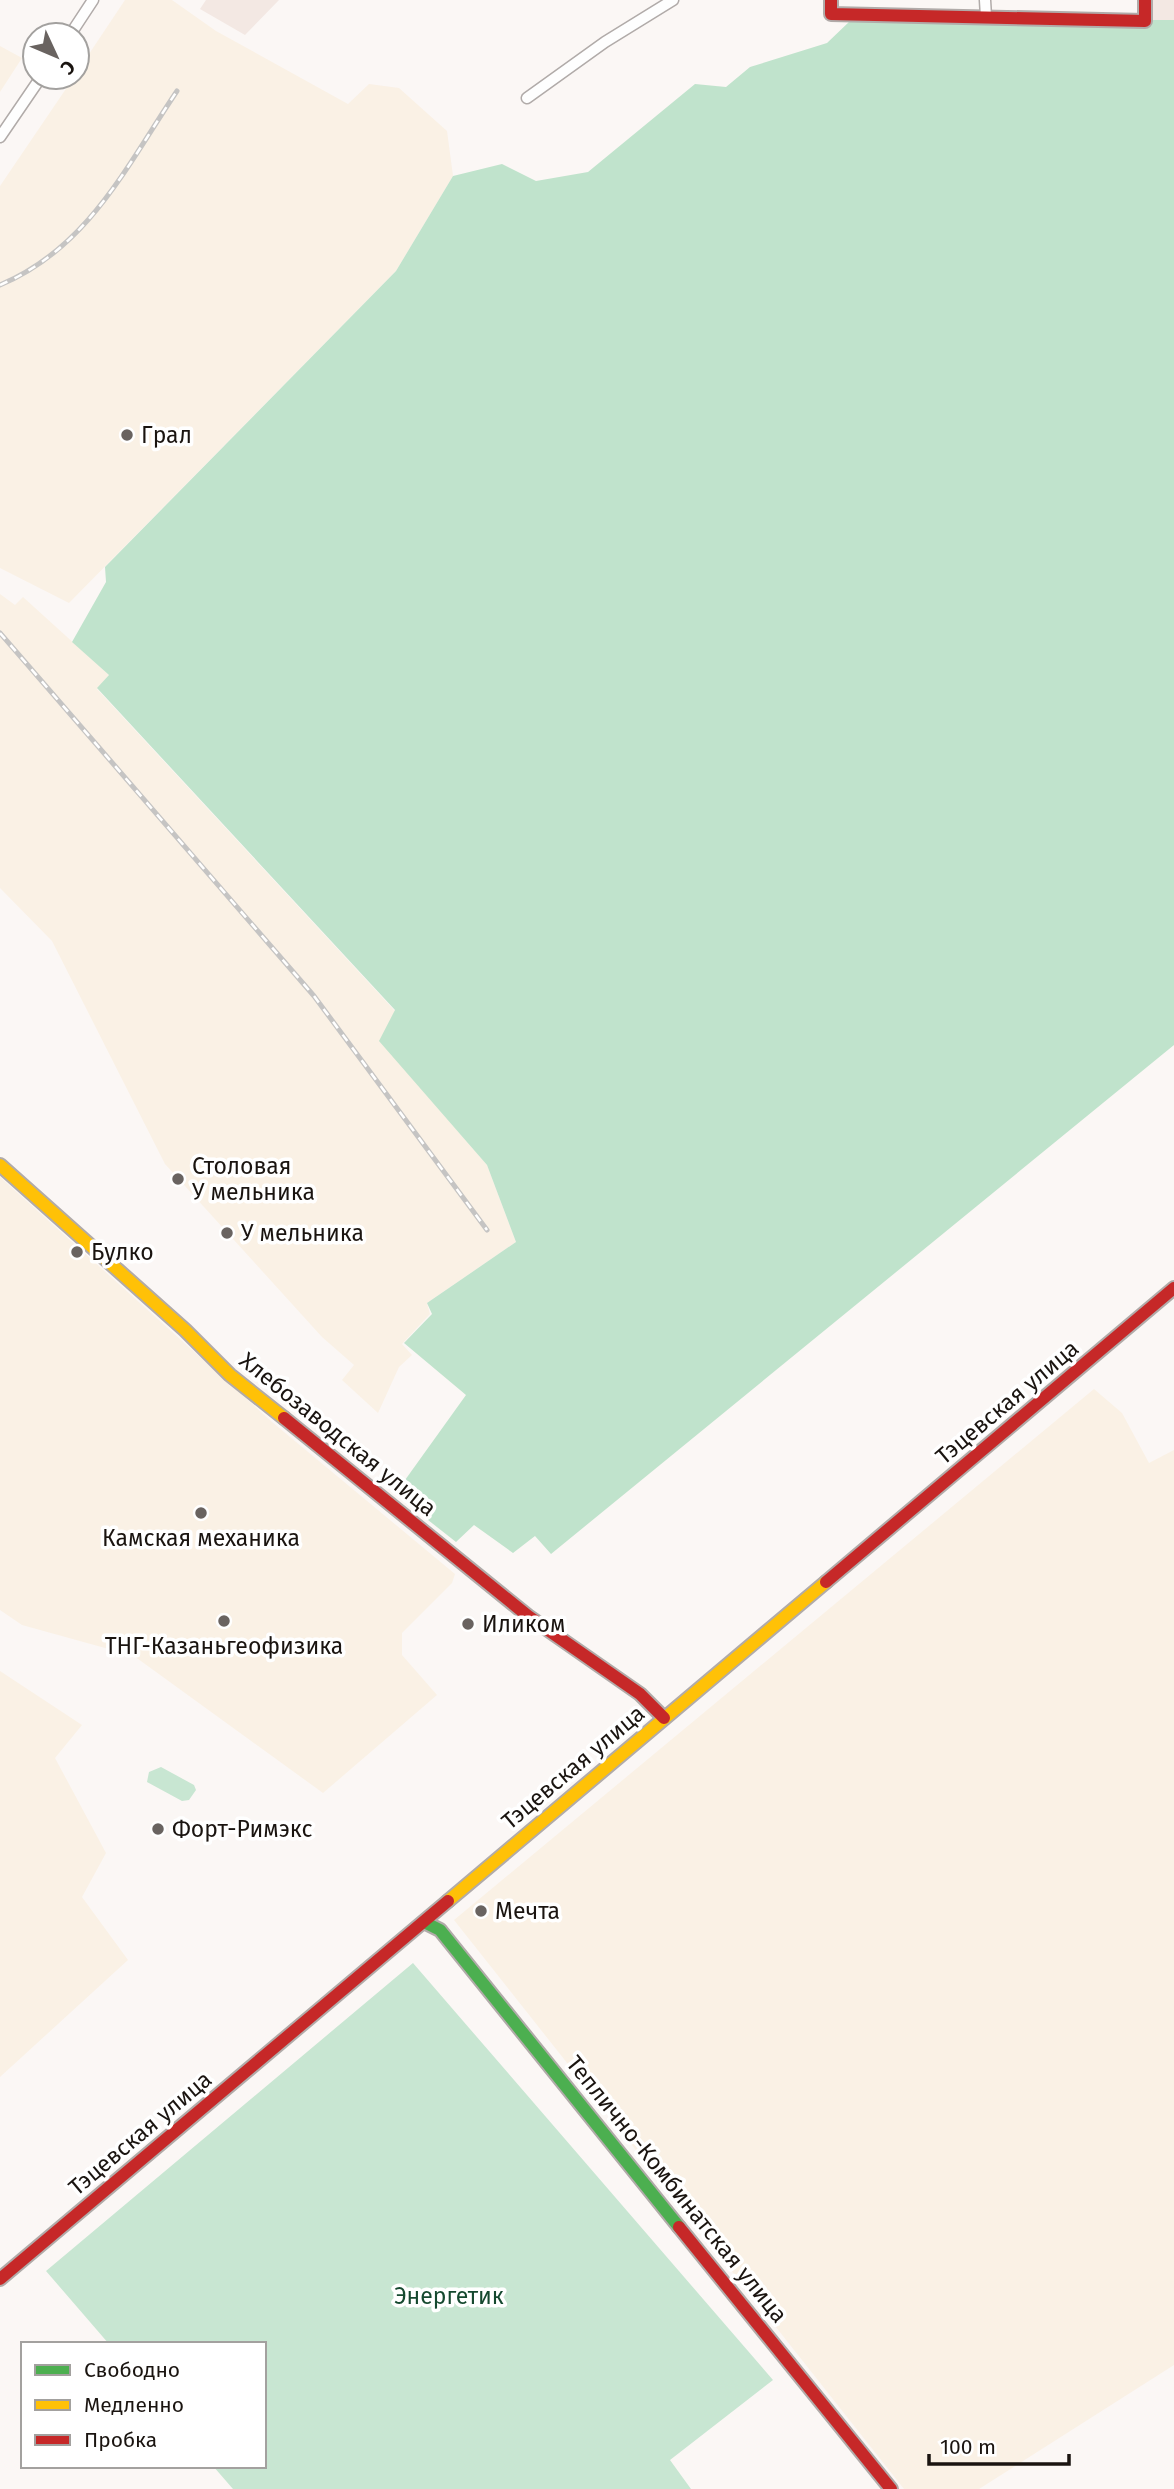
<svg xmlns="http://www.w3.org/2000/svg" width="1174" height="2489" viewBox="0 0 1174 2489" font-family="'Fira Sans',sans-serif">
<style>
.built{fill:#f3e8e3}
.industrial{fill:#faf1e5}
.green{fill:#c8e6d2}
.forest{fill:#c0e3cc}
.lines{fill:none;stroke-linecap:round;stroke-linejoin:round}
.street-casing{stroke:#b1aba9;stroke-width:13}
.fast-casing{stroke:#b1aba9;stroke-width:16}
.slow-casing{stroke:#b1aba9;stroke-width:16}
.jam-casing{stroke:#b1aba9;stroke-width:16}
.street{stroke:#fefefe;stroke-width:10}
.fast{stroke:#4caf50;stroke-width:12}
.slow{stroke:#ffc107;stroke-width:12}
.jam{stroke:#c62828;stroke-width:12}
.rail-casing{stroke:#c5c4c3;stroke-width:5}
.rail{stroke:#fff;stroke-width:2.5;stroke-dasharray:8;stroke-linecap:butt}
.poi-dot{fill:#696360;stroke:#fff;stroke-width:2.5}
.labels{text-anchor:middle;dominant-baseline:central;stroke-width:7;stroke-linejoin:round;paint-order:stroke}
.poi-label{font-size:23px;fill:#1a1410;stroke:#fff;text-anchor:start}
.street-label{font-size:23px;fill:#1a1410;stroke:#fff}
.park-label{font-size:23px;fill:#15492f;stroke:#fff}
</style>
<rect width="100%" height="100%" fill="#fbf7f5"/>
<path class="built" d="M206 0H279L245 35 200 9Z
M1151 0H1174V20H1152Z"/>
<path class="industrial" d="M125 0H172L216 31 348 104 369 84 399 88 447 131 453 176 396 271 69 603 0 568V186L74 77H77V72Z
M0 46 22 58 0 92Z
M0 594 15 605 23 597 109 675 97 689 395 1011 380 1041 487 1165 516 1242 427 1303 430 1314 402 1344 412 1355 399 1367 378 1413 342 1380 354 1365 322 1337 165 1164 52 941 0 888Z
M0 1177 272 1422 455 1574 452 1583 402 1633V1655L437 1695 323 1793 134 1656 22 1625 0 1610Z
M1094 1389 1122 1413 1149 1463 1174 1450V2365L979 2489H904L454 1920Z
M0 1671 82 1725 55 1758 106 1853 82 1897 128 1960 0 2077Z"/>
<path class="green" d="M161 1767 194 1785 196 1790 189 1800 182 1801 147 1782 149 1772Z
M413 1963 773 2380 670 2460 691 2489H233L213 2466H264V2344H109L46 2271Z"/>
<path class="forest" d="M1152 20H1174V1045L551 1554 535 1536 513 1553 474 1525 456 1542 395 1494 466 1395 404 1343 432 1314 427 1303 516 1242 487 1165 379 1041 395 1010 97 688 109 675 72 642 106 582 105 567 396 271 453 176 502 164 536 181 588 172 695 84 726 87 750 67 827 43 850 21 1148 26Z"/>
<g class="lines">
<g class="street-casing">
<path id="street" d="M985 0 986 17
M70 35 93 0
M527 98 605 42 673 0
M0 137 41 77"/>
</g>
<g class="fast-casing">
<path id="fast" d="M424 1922 440 1930 679 2227"/>
</g>
<g class="slow-casing">
<path id="slow" d="M0 1165 185 1330 230 1375 284 1418
M448 1901 826 1582"/>
</g>
<g class="jam-casing">
<path id="jam" d="M831 0V14L1145 21V0
M284 1418 528 1616 640 1694 664 1718
M826 1582 1174 1288
M679 2227 891 2489
M0 2279 448 1901"/>
</g>
<use href="#street" class="street"/>
<use href="#fast" class="fast"/>
<use href="#slow" class="slow"/>
<use href="#jam" class="jam"/>
<g class="rail-casing">
<path id="rail" d="M0 285C88 248 126 167 177 91
M0 633 314 996 487 1230"/>
</g>
<use href="#rail" class="rail"/>
</g>
<g class="poi-dot">
<circle cx="127" cy="435" r="7"/>
<circle cx="178" cy="1179" r="7"/>
<circle cx="227" cy="1233" r="7"/>
<circle cx="77" cy="1252" r="7"/>
<circle cx="201" cy="1513" r="7"/>
<circle cx="224" cy="1621" r="7"/>
<circle cx="468" cy="1624" r="7"/>
<circle cx="158" cy="1829" r="7"/>
<circle cx="481" cy="1911" r="7"/>
</g>
<g class="labels">
<g class="poi-label">
<text x="141" y="435">Грал</text>
<text x="192" y="1166">Столовая<tspan x="192" dy="26">У мельника</tspan></text>
<text x="241" y="1233">У мельника</text>
<text x="91" y="1252">Булко</text>
<text x="201" y="1538" text-anchor="middle">Камская механика</text>
<text x="482" y="1624">Иликом</text>
<text x="224" y="1646" text-anchor="middle">ТНГ-Казаньгеофизика</text>
<text x="172" y="1829">Форт-Римэкс</text>
<text x="495" y="1911">Мечта</text>
</g>
<g class="street-label">
<text transform="translate(1007 1402) rotate(-40)">Тэцевская улица</text>
<text transform="translate(338 1434) rotate(39)">Хлебозаводская улица</text>
<text transform="translate(573 1767) rotate(-40)">Тэцевская улица</text>
<text transform="translate(140 2133) rotate(-40)">Тэцевская улица</text>
<text transform="translate(677 2189) rotate(51)">Теплично-Комбинатская улица</text>
</g>
<g class="park-label">
<text x="449" y="2296">Энергетик</text>
</g>
</g>
<rect x="21" y="2342" width="245" height="126" fill="#ffffff" stroke="#a3a19f" stroke-width="2"/>
<rect x="35" y="2365" width="35" height="10" fill="#4caf50" stroke="#a3a19f" stroke-width="2"/>
<text x="84" y="2377" font-size="21" fill="#1a1410">Свободно</text>
<rect x="35" y="2400" width="35" height="10" fill="#ffc107" stroke="#a3a19f" stroke-width="2"/>
<text x="84" y="2412" font-size="21" fill="#1a1410">Медленно</text>
<rect x="35" y="2435" width="35" height="10" fill="#c62828" stroke="#a3a19f" stroke-width="2"/>
<text x="84" y="2447" font-size="21" fill="#1a1410">Пробка</text>
<g transform="translate(56 56) rotate(134)"><circle r="33" fill="#ffffff" stroke="#a3a19f" stroke-width="2"/>
<path d="M0-5L12 26L0 18L-12 26Z" fill="#696360"/>
<text y="-10" font-size="19" font-weight="bold" text-anchor="middle" fill="#1a1410">С</text>
</g>
<path d="M929 2454v10h140v-10" fill="none" stroke="#1a1410" stroke-width="3.5"/>
<text x="940" y="2454" font-size="21" fill="#1a1410" stroke="#ffffff" stroke-width="5" paint-order="stroke">100 m</text>
</svg>
